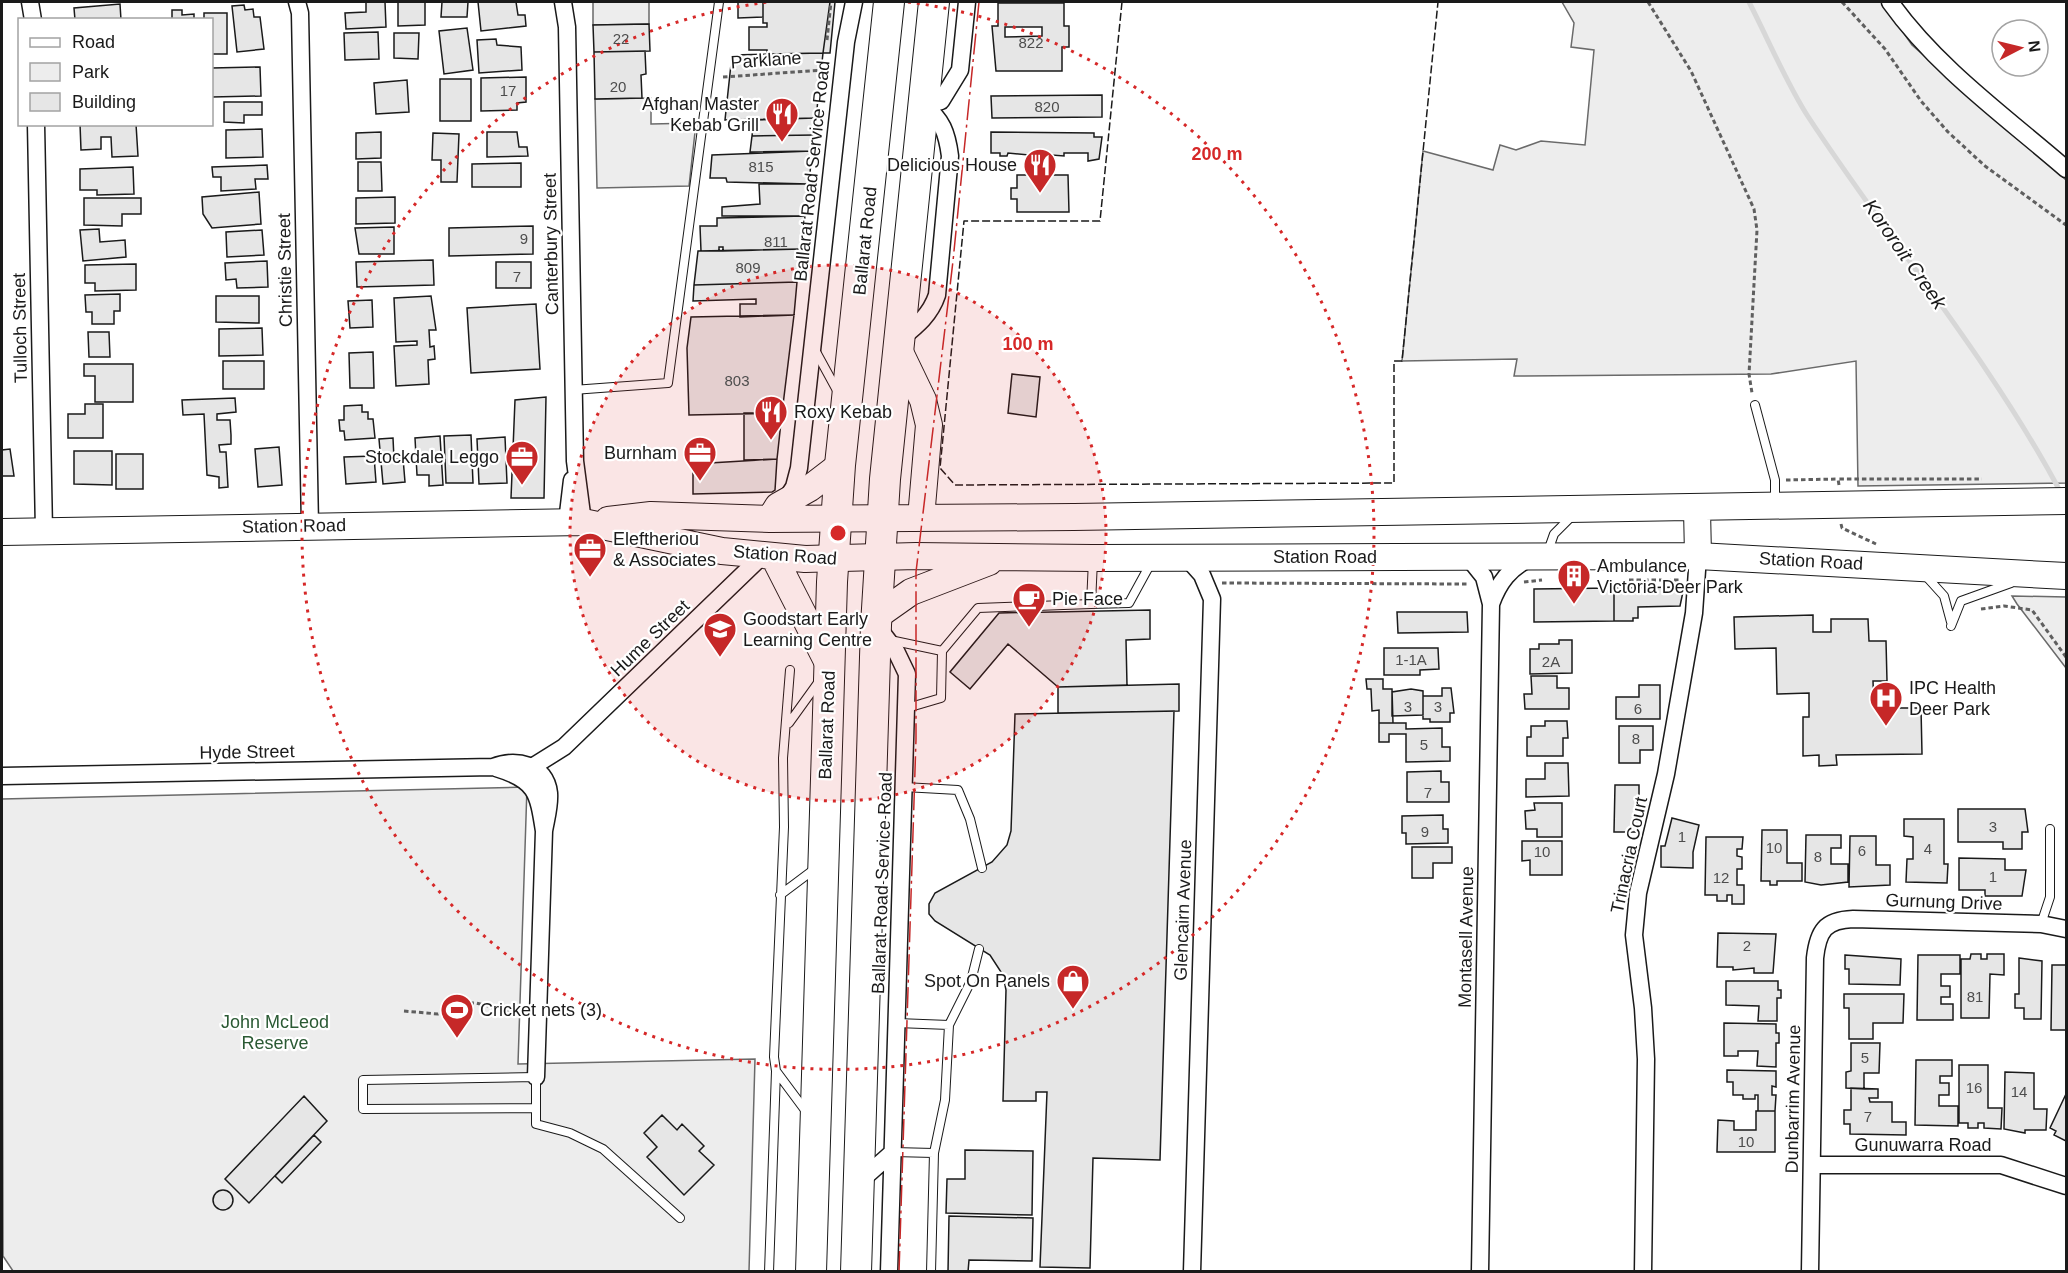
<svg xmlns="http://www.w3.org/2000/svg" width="2068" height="1273" viewBox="0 0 2068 1273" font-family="Helvetica,sans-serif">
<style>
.green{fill:#ededed;stroke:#6a6a6a;stroke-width:1.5}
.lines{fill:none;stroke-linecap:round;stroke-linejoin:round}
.stream{stroke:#d7d7d7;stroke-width:5}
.building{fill:#e6e6e6;stroke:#1a1a1a;stroke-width:1.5;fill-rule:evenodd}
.lane-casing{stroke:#1a1a1a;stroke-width:10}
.street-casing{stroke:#1a1a1a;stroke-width:19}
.primary-casing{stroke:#1a1a1a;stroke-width:28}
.highway-casing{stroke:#1a1a1a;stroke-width:32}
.path{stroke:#5f5f5f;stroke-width:3;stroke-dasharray:4.5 3;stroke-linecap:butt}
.lane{stroke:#fff;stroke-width:8}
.street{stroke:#fff;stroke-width:16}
.primary{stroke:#fff;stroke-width:26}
.highway{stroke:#fff;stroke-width:30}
.fence{stroke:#1a1a1a;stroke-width:1.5;stroke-dasharray:8 3;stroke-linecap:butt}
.power{stroke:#c62828;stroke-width:1.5;stroke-dasharray:21 4.5 3 4.5;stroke-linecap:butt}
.ring{fill:none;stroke:#d62828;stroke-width:3;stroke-dasharray:3 6}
.labels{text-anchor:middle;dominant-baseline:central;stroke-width:4.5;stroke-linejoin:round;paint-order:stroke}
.number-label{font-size:15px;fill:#4d4d4d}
.street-label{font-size:18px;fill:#1a1a1a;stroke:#fff}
.poi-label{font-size:18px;fill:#1a1a1a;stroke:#fff;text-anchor:start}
.park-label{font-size:18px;fill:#2b5a34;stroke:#fff}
.water-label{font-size:20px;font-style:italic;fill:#1a1a1a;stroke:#fff}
.centre{fill:#d62828;stroke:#fff;stroke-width:3}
.ring-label{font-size:18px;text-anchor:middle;font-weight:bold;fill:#d62828;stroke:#fff;stroke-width:4.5;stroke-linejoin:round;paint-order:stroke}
</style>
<rect width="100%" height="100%" fill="#fff"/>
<path class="green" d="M593 2H649V24L593 25Z
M1562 2H1882L1912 45 2066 180V483L1858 486 1856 361 1771 374 1514 376 1517 359 1402 361 1423 151 1493 170 1500 145 1516 150 1541 141 1585 145 1594 50 1571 47 1574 23Z
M651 98V124L696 123 689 186 597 188 595 99Z
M2012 596 2066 597V668L2017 604Z
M527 787 518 1064 755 1059 749 1271H13L3 1256 2 799Z"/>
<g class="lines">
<path class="stream" d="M1749 2C1768 39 1785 80 1807 115 1890 242 1990 359 2061 493"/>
</g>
<path class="building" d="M366 2H385L386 27 346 29 345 13 366 12Z
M398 2H425V25L398 26Z
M442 2H468L467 17H441Z
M478 2H516L518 15H525L526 26 481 31Z
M738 2H763V17L738 18Z
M763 2H830L823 53 767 54V50H749V27H767V23H763Z
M830 2H835L830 53H823Z
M998 3H1064V26H1069V47H1062V71H996L992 26H998ZM1005 27H1042V36L1005 37Z
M120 4 121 20H75L74 8Z
M244 5 245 10 253 9 254 17H260L264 49 237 52 232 6Z
M172 10H182V15L194 14V20H172Z
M204 13H227V54H212V20H204Z
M649 24 650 51 594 52 593 25Z
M467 28 473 70 444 74 439 31Z
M378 32 379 59 345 60 344 33Z
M394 33H419L418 59 394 58Z
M496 39 497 45 521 47 522 70 479 73 477 40Z
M645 51 646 74 641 75 642 98 595 99 594 52Z
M823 53 816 118 725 120 732 55Z
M260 67 261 96 212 97V68Z
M526 77V102L517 103V110L481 111V78Z
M440 79H471V121H440Z
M407 80 409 112 376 114 374 83Z
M1102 95V117L992 118 991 96Z
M224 102H262V115H244V123L224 122Z
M816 118 814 135 752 136 754 120Z
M80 124H136L138 156 112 157 111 137H101V149L81 150Z
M262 129 263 157 226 158V130Z
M381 132V158L356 159V133Z
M487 132H517L519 147H527L528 156 487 157Z
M991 132 1094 133V137H1102L1099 159 1088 161V153H1064V156L1039 154V156L1008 153 1007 156H1000V153H991Z
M433 133 459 134 457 182H441V160H432Z
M814 135 812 151 750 152 752 136Z
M812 151 809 184 727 182 726 178H710L712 155Z
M358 162H381L382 191H358Z
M521 163V187H472V164Z
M267 165 268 179H255L256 189 221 191V177H213L212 167Z
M133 167 134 194 97 195V190H80V169Z
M1017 175H1068L1069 212H1017V199H1011V188H1017Z
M759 184H809L805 216H722V207L760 204Z
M259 192 261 224 212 228 203 214 202 197Z
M395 197V223L356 224V198Z
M84 198H141V214H122V226L84 225Z
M805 216 801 249 723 251V247H719V251H701L700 226H717V218Z
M533 226V254L449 256V228Z
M394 227V254H359L355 228Z
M99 229 100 242 125 240 126 257 83 261 80 230Z
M262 230 264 255 227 257 226 232Z
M801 249 797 282 694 285 698 251Z
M433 260 434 285 357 287 356 262Z
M267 261 268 287 237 288 236 279 226 280 225 263Z
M496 262H531V288H496Z
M136 264V290L95 291V283H85V265Z
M797 282 794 315 740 317V304H756V299L693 301 694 285Z
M120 294V311H114V324H92V312H86L85 295Z
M216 296H259V323L216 322Z
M431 296 436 330H429L430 347 434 346 435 359 428 360 429 384 396 386 394 346 417 345V341L396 342 394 298Z
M372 300 373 327 350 328 348 301Z
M536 304 540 369 471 373 467 308Z
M794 315 782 413 689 415 687 348 691 317Z
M262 328 263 355 219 356V329Z
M88 332H109L110 357H89Z
M373 352 374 388H350L349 353Z
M223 361H264V389H223Z
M84 364H133V402H95V376H84Z
M1012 374 1040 377 1036 417 1008 413Z
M546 397 544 498H511L515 400Z
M235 398 236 412 217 414V420H230L231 435V444L219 445 220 452H226L228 487 219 488V477L207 475 204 414 183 415 182 400Z
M85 404H103V438H68V414H85Z
M362 405V412H368V419H373L375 438 345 440 344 431H340L339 420H344V406Z
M744 413H782L777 459 744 460Z
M471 435 473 483H446L444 436Z
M440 436 443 485 429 486V475H417L415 438Z
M505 437 507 483 479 484 477 439Z
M393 438 394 459 403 458 405 482 383 484 379 439Z
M279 447 282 485 258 487 255 449Z
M10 449 14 476H2V450Z
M74 451H112V485L74 484Z
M116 454H143V489H116Z
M374 456 376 482 346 484 344 457Z
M777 459 775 490 772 492 693 494V464Z
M1684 587 1680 606 1638 607V618H1633V621H1614V588Z
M1614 588V621L1534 622V589Z
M1150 610V639L1126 640 1127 685 1058 687 1008 644 970 689 950 672 999 613Z
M1397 612H1467L1468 632 1398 633Z
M1813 615V632H1831V619H1868L1869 641H1886L1887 681H1873L1874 708H1921L1922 754 1836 755 1837 765 1819 766V755L1803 756V717H1809V693L1777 694 1776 648 1735 649 1734 617Z
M1559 640H1572V673L1530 674V649H1539V644H1559Z
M1384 648H1438L1439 669 1420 670V675H1384Z
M1531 676H1557V688H1569V709H1525L1524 694H1532Z
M1366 679H1383V689H1392L1393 723H1379V710L1372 711 1371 689H1367Z
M1179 684V711L1058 713V687Z
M1639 685H1660V719H1616V697H1639Z
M1442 688H1451L1454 713H1450V722H1430V719H1423V696H1442Z
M1411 689 1423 691V715L1392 716V692Z
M1174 711 1160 1160 1093 1158 1090 1268 1040 1267 1047 1092H1036V1101H1003L1006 990 1003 975 990 955 935 921 929 914V904L935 893 992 862 1007 845 1011 831 1015 714Z
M1545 721H1567L1568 738H1563V756H1527V737H1531V726H1545Z
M1379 723H1406V729L1442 728V747H1450V761L1406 762V734H1389V742H1379Z
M1619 726H1653V750H1640V763H1619Z
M1545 763H1568L1569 796 1526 797V779H1545Z
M1441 771V782H1449V802H1407V772Z
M1615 785H1639V810H1641L1639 832H1614Z
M1534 803H1562V837H1537V829H1526L1525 811 1535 810Z
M1958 809H2025L2028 832H2022V849H2003V842H1958Z
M1443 815V829H1448V843L1406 844V833H1402V816Z
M1672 818 1699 825 1693 852V868L1661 867V846H1665Z
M1904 819H1944V864H1948L1947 883 1906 882 1907 859H1913V837L1904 836Z
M1762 830H1787V863H1802V881H1777V885H1770V881H1761Z
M1806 835H1841V848H1831V864H1848V882L1821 885 1805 882Z
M1850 836H1876V865H1890V885L1849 887Z
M1706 837H1743L1742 849H1737V856L1742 857V869H1737V885H1744V904H1732V895H1727V901H1717V895H1705Z
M1522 841H1562V875H1530V860L1522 861Z
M1412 847H1452V863H1433V878H1412Z
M1959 858 2005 859V870H2026L2022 896H1985V890H1959Z
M1718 933 1776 934 1773 973H1754V968L1733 970V967H1717Z
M1971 954H1981V959H1987V954H2004V975L1990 974 1989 1018H1961V959H1970Z
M1845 955 1901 959 1900 985 1849 984V969H1845Z
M1918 955H1960V974H1941V986H1950V997H1941V1004H1953V1020H1917Z
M2019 958 2042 961 2041 1019H2024V1008H2015V994H2019Z
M2052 965H2066V1030H2051Z
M1726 981H1778V990H1781V998H1777V1021H1758L1759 1006 1726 1005Z
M1844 994H1904L1903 1023H1873V1039H1849V1008H1844Z
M1724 1023 1776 1024V1033H1779V1043H1776V1067L1757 1066 1758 1051H1738V1056H1724Z
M1851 1043H1880L1879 1073H1864V1089L1846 1088V1072L1851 1071Z
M1916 1060H1952V1076H1940V1083H1949V1095H1939V1106H1958V1126L1915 1125Z
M1959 1065H1988V1108H2002L2001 1129 1984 1128V1123H1978V1128H1968V1123H1959Z
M1727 1070 1776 1071V1087L1772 1086V1095H1776L1775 1111H1758V1095H1755V1099H1743V1095H1733V1082H1727Z
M2005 1072 2034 1073V1109H2047L2046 1130H2025V1133L2004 1129Z
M1851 1088 1878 1089V1098H1869L1870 1102H1892V1122H1906V1135L1850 1134V1124H1844V1110H1851Z
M2066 1094V1141L2054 1135 2056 1131 2050 1128Z
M304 1096 327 1121 249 1203 225 1179Z
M1756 1111H1775V1152H1717L1718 1120 1734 1121V1130H1756Z
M662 1115 677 1130 682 1124 704 1146 699 1151 714 1165 684 1195 647 1157 657 1147 644 1133Z
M314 1135 321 1142 282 1183 275 1176Z
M965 1150 1033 1151 1032 1215 946 1213 947 1179H965Z
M213 1200a10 10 0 1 1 20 0a10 10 0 1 1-20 0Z
M949 1216 1033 1218 1032 1261 969 1260 968 1272H948Z"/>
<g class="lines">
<g class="lane-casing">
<path id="lane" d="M815 350 839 394
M573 390 668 383 719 2
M1755 405 1775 480V504
M1547 554 1554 534 1572 516
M1925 575 1944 596 1951 622
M1091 604 1129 603 1152 561
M1951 626 1961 601 2011 583
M890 640 942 651 978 608 1091 604 1093 560
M790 670 783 758 784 827 774 1057 776 1071 808 1114
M907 708 941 698 942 651
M789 723 820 680
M904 787 958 790 970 819 982 868
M780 895 816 868
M2041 924 2050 897V829
M897 1023 949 1025 971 981 979 949
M535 1108 363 1109V1080L536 1077V1124L570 1133 603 1149 680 1218
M893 1152 934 1153
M769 1272 776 1071
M931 1272 934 1153 945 1100 949 1025"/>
</g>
<g class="street-casing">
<path id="street" d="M30 2 33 20
M297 2 300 13 310 526
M563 2 567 27 575 461 583 522
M1890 2C1937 68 2006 117 2066 169
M924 106 941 101 960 70 967 2
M36 124 44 531
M899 340C915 327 930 316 937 295L950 156C947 133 942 119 924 106
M785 501 794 487 799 468 846 42 854 2
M567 522 572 480
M1186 557 1202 575 1212 599 1192 1272
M1468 557 1484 577 1491 604 1480 1272
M1491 604C1499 582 1510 568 1530 558
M877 626 896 651 907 674 889 1272
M496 768C536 780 538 792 544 831L536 1077
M531 775 532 767 564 747 762 556
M2 776 493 767C516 758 546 764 549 793 550 806 546 819 544 831
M1812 1165H2001L2066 1186
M858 1183 893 1152
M1643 1272 1646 1059 1643 1008 1634 935 1638 893 1666 774 1694 613 1698 556
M1810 1272 1815 958C1818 931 1825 920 1853 919L2041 924 2066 929"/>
</g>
<g class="primary-casing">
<path id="primary" d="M898 348 923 400 929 425 921 518
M1697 509 1698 556
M770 519 778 506 810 488 840 465
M608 520 651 515 770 519 1074 517 2066 501
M2 532 583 522 722 551 805 559 916 556 1093 558 1698 556 2066 576
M774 557 828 663
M877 616 911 592 989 562"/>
</g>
<g class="highway-casing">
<path id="highway" d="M811 1272 832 582 840 465 889 2
M856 1272 876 625 885 479 934 2"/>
</g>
<path class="path" d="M1648 2 1691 71 1754 209 1757 230 1749 374 1752 393
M1842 2 1885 49 1921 101 1948 132 1985 166 2066 225
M827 40 831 2
M723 77 824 70 825 68
M1786 480 1838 479
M1839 485 1838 479H1982
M1841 524 1842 528 1876 544
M1629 580H1680
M1524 582 1542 580
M1222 583 1467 584
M1981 609 2004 606 2032 610 2066 657
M404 1011 438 1014 468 1003H476L521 1014"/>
<use href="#lane" class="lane"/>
<use href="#street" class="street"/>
<use href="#primary" class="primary"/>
<use href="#highway" class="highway"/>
<path class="fence" d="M1122 2 1100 221H964L940 468 955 485 1394 483V361H1402L1438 2"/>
<path class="power" d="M899 1272 916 739V572L953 261 979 2"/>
</g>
<circle cx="838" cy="533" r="268" fill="#d62828" fill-opacity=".12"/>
<g class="ring">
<circle cx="838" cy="533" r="268"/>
<path d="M908 2A536 536 0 1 1 768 2"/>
</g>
<defs>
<g id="restaurant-pin" transform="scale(1.725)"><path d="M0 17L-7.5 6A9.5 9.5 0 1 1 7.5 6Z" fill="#c62828" stroke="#fff"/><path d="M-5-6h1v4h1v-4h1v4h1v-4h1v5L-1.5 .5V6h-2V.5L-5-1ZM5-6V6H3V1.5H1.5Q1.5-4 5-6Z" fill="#fff"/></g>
<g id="office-pin" transform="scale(1.725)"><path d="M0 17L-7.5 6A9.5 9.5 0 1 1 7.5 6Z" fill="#c62828" stroke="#fff"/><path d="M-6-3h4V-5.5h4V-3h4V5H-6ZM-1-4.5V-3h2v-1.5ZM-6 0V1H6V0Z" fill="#fff"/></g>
<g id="building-pin" transform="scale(1.725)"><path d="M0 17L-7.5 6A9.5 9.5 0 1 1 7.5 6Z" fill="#c62828" stroke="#fff"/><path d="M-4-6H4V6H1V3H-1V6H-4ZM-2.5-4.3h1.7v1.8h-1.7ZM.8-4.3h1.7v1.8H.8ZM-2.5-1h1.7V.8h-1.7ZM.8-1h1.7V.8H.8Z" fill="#fff"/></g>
<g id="cafe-pin" transform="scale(1.725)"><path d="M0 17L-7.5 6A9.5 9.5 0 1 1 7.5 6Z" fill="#c62828" stroke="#fff"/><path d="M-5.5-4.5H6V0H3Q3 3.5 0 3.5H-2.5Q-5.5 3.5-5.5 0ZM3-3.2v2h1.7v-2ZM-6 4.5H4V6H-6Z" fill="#fff"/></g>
<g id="school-pin" transform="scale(1.725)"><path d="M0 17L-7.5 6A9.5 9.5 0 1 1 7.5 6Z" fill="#c62828" stroke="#fff"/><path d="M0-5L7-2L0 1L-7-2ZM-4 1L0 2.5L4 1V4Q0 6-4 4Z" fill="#fff"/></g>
<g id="hospital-pin" transform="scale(1.725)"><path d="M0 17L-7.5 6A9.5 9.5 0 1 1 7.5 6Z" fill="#c62828" stroke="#fff"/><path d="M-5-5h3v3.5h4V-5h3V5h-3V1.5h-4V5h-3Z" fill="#fff"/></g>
<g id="shop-pin" transform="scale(1.725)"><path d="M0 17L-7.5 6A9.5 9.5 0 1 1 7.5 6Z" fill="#c62828" stroke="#fff"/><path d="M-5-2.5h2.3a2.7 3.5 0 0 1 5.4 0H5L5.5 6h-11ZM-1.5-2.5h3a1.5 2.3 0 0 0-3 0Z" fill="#fff"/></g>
<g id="stadium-pin" transform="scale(1.725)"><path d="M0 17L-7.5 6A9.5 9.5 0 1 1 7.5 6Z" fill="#c62828" stroke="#fff"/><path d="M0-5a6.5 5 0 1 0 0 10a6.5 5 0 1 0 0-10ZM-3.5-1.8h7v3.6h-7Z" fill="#fff"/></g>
</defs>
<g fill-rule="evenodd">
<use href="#restaurant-pin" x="782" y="114"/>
<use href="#restaurant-pin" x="1040" y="165"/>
<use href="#restaurant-pin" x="771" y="412"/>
<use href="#office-pin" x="700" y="453"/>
<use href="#office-pin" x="522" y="457"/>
<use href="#office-pin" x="590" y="549"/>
<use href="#building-pin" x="1574" y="576"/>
<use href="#cafe-pin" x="1029" y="599"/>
<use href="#school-pin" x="720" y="629"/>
<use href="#hospital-pin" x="1886" y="698"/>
<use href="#shop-pin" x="1073" y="981"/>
<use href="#stadium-pin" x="457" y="1010"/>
</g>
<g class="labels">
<g class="number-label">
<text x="621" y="38">22</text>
<text x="1031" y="42">822</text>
<text x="618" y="86">20</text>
<text x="508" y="90">17</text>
<text x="1047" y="106">820</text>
<text x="761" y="166">815</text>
<text x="524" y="238">9</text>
<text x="776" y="241">811</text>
<text x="748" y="267">809</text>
<text x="517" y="276">7</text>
<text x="737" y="380">803</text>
<text x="1411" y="659">1-1A</text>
<text x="1551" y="661">2A</text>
<text x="1408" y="706">3</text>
<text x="1438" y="706">3</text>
<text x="1638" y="708">6</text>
<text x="1636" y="738">8</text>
<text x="1424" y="744">5</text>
<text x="1428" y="792">7</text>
<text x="1993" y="826">3</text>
<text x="1425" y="831">9</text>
<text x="1682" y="836">1</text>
<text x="1774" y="847">10</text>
<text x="1928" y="848">4</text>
<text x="1862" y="850">6</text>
<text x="1542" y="851">10</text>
<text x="1818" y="856">8</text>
<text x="1993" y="876">1</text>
<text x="1721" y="877">12</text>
<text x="1747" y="945">2</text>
<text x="1975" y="996">81</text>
<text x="1865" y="1057">5</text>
<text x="1974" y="1087">16</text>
<text x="2019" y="1091">14</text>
<text x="1868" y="1116">7</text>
<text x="1746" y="1141">10</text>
</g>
<g class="street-label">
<text transform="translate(766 60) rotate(-4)">Parklane</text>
<text transform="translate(812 171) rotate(-84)">Ballarat Road Service Road</text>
<text transform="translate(865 241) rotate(-84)">Ballarat Road</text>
<text transform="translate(551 244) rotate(-91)">Canterbury Street</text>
<text transform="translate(285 270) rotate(-91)">Christie Street</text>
<text transform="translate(20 328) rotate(-91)">Tulloch Street</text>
<text transform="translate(294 526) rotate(-1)">Station Road</text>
<text transform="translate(785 555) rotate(4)">Station Road</text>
<text x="1325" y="557">Station Road</text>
<text transform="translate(1811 561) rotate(3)">Station Road</text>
<text transform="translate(650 638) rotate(-44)">Hume Street</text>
<text transform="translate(827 725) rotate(-88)">Ballarat Road</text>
<text transform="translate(247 752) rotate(-1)">Hyde Street</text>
<text transform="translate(1629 855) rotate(-78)">Trinacria Court</text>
<text transform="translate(882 883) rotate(-88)">Ballarat Road Service Road</text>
<text transform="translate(1944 902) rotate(2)">Gurnung Drive</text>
<text transform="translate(1183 910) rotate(-88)">Glencairn Avenue</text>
<text transform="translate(1466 937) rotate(-89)">Montasell Avenue</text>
<text transform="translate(1793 1099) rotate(-89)">Dunbarrim Avenue</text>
<text x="1923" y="1145">Gunuwarra Road</text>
</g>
<g class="poi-label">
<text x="759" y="104" text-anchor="end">Afghan Master<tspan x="759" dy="21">Kebab Grill</tspan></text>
<text x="1017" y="165" text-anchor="end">Delicious House</text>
<text x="794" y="412">Roxy Kebab</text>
<text x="677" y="453" text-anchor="end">Burnham</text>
<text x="499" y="457" text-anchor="end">Stockdale Leggo</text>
<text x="613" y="539">Eleftheriou<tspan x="613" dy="21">&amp; Associates</tspan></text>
<text x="1597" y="566">Ambulance<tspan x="1597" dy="21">Victoria Deer Park</tspan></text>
<text x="1052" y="599">Pie Face</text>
<text x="743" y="619">Goodstart Early<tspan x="743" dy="21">Learning Centre</tspan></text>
<text x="1909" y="688">IPC Health<tspan x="1909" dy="21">Deer Park</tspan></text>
<text x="1050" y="981" text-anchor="end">Spot On Panels</text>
<text x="480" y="1010">Cricket nets (3)</text>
</g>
<g class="park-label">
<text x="275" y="1022">John McLeod<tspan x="275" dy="21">Reserve</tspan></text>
</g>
<g class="water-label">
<text transform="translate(1905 254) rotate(55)">Kororoit Creek</text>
</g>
</g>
<circle cx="838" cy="533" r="9" class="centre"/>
<g class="ring-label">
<text x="1217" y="160">200 m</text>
<text x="1028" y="350">100 m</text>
</g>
<rect width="2068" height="1273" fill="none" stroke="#1a1a1a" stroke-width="6"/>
<rect x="18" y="18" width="195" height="108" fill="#ffffff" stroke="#a3a3a3" stroke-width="1.5"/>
<rect x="30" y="38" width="30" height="9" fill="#ffffff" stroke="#a3a3a3" stroke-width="1.5"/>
<text x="72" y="48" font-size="18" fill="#1a1a1a">Road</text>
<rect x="30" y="63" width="30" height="18" fill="#ededed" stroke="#a3a3a3" stroke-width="1.5"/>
<text x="72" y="78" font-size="18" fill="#1a1a1a">Park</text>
<rect x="30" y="93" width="30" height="18" fill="#e6e6e6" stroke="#a3a3a3" stroke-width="1.5"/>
<text x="72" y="108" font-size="18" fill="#1a1a1a">Building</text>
<g transform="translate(2020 48) rotate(83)"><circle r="28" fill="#ffffff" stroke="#a3a3a3" stroke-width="1.5"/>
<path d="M0-4.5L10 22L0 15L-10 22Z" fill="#c62828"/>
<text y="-9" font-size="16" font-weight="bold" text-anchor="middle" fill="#1a1a1a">N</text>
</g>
</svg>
